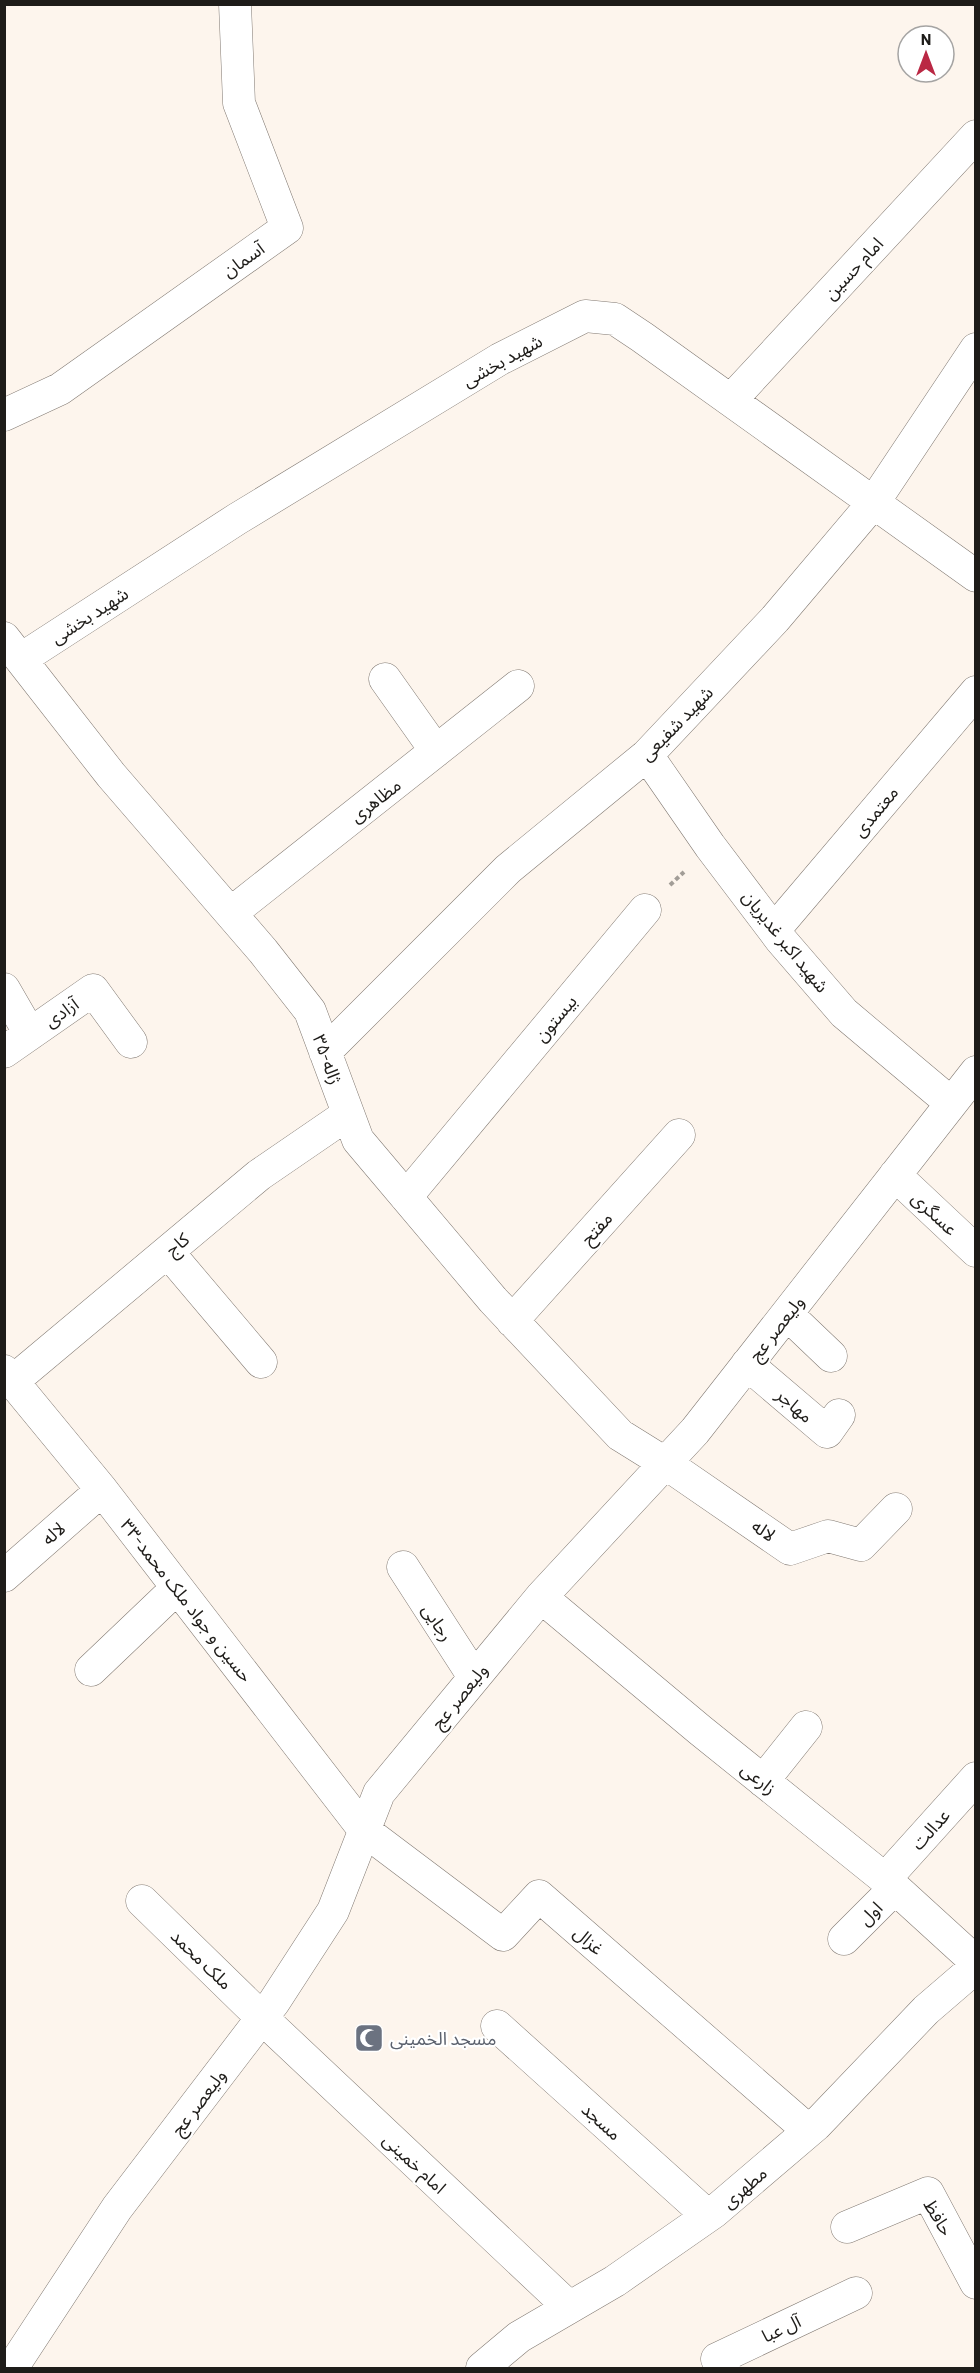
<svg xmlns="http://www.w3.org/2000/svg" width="980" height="2373" viewBox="0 0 980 2373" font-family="Barlow,'Noto Sans Arabic',sans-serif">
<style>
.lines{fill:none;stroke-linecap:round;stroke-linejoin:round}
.minor-casing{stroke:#827a73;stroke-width:33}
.path{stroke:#a29d97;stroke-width:4;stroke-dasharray:4.5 3;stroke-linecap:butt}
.minor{stroke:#fff;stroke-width:32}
.labels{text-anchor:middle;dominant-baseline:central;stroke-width:4.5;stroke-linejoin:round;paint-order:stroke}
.street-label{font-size:18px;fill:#1e1c19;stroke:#fff}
.worship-label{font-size:18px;fill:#5b616d;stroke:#fff;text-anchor:start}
</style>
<rect width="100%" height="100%" fill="#fdf5ed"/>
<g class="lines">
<g class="minor-casing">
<path id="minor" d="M731 400 976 136
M4 415 60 389 287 228 239 103 235 4
M4 638 111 775 263 951 310 1011 358 1140 493 1300 620 1435 665 1463 790 1549 828 1536 861 1545 896 1509
M21 659 237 519 500 359 585 316 615 319 642 337 976 576
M385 679 436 751
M647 755 710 846 781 940 844 1013 951 1103
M231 913 518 686
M775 929 976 692
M4 989 30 1034
M4 1052 93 990 131 1042
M325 1052 508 869 647 755 775 619 874 502 976 349
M895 1175 976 1251
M406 1197 645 910
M168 1252 261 1362
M787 1314 831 1356
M512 1321 679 1135
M747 1364 827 1432 839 1415
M4 1371 102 1490 365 1831 503 1935 539 1896 809 2131
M13 1381 259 1175 348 1114
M403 1567 474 1677
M4 1576 102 1490
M541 1597 700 1730 885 1879 976 1962
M91 1670 177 1588
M763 1781 806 1727
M885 1879 976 1778
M142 1901 262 2018 569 2307
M844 1939 895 1888
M497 2026 708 2216
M847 2227 928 2193 976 2283
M12 2368 117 2208 274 2002 333 1911 379 1793 541 1597 695 1431 976 1072
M482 2368 519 2337 615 2281 714 2212 816 2125 926 2010 976 1967
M724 2368 717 2359 856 2293"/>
</g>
<path class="path" d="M670 885 684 872"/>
<use href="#minor" class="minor"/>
</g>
<defs>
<g id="mosque-square" transform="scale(1.5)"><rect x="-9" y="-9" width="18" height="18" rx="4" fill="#6b7280" stroke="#fff"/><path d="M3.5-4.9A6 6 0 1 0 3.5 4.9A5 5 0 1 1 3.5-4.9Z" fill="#fff"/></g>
</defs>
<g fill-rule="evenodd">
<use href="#mosque-square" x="369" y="2038"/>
</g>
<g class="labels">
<g class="street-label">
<text transform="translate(243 259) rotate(-35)">آسمان</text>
<text transform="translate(853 268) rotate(-47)">امام حسین</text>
<text transform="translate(502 360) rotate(-29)">شهید بخشی</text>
<text transform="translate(89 615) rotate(-33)">شهید بخشی</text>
<text transform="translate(676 723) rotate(-46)">شهید شفیعی</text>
<text transform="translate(375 800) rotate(-38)">مظاهری</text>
<text transform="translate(875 811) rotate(-50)">معتمدی</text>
<text transform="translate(786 941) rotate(51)">شهید اکبر غدیریان</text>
<text transform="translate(61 1012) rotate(-35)">آزادی</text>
<text transform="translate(555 1018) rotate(-50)">بیستون</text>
<text transform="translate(328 1059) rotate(70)">۳۵-ژاله</text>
<text transform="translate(935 1213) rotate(43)">عسگری</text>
<text transform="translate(596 1228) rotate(-48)">مفتح</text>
<text transform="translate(177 1244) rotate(-40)">کاج</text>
<text transform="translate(776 1328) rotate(-52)">ولیعصر عج</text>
<text transform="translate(795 1405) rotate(41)">مهاجر</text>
<text transform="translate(764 1530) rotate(34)">لاله</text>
<text transform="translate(53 1533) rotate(-42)">لاله</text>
<text transform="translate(187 1600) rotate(52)">۳۳-حسین و جواد ملک محمد</text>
<text transform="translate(438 1622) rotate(57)">رجایی</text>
<text transform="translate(459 1696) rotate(-51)">ولیعصر عج</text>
<text transform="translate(759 1778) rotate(39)">زارعی</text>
<text transform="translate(930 1829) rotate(-48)">عدالت</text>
<text transform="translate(870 1913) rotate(-45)">اول</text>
<text transform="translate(589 1940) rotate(41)">غزال</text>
<text transform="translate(202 1959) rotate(44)">ملک محمد</text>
<text transform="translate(198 2102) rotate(-53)">ولیعصر عج</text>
<text transform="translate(602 2121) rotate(42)">مسجد</text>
<text transform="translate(415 2163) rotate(43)">امام خمینی</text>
<text transform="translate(744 2187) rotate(-41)">مطهری</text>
<text transform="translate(939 2217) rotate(59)">حافظ</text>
<text transform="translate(781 2328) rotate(-25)">آل عبا</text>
</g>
<g class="worship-label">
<text x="390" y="2038">مسجد الخمینی</text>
</g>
</g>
<rect width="980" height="2373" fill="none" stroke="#1e1c19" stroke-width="12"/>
<g transform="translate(926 54)"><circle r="28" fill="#ffffff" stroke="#a5a4a3" stroke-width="1.5"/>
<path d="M0-4.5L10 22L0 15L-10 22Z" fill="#ba2844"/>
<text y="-9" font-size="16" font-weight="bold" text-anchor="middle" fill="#1e1c19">N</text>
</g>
</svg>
